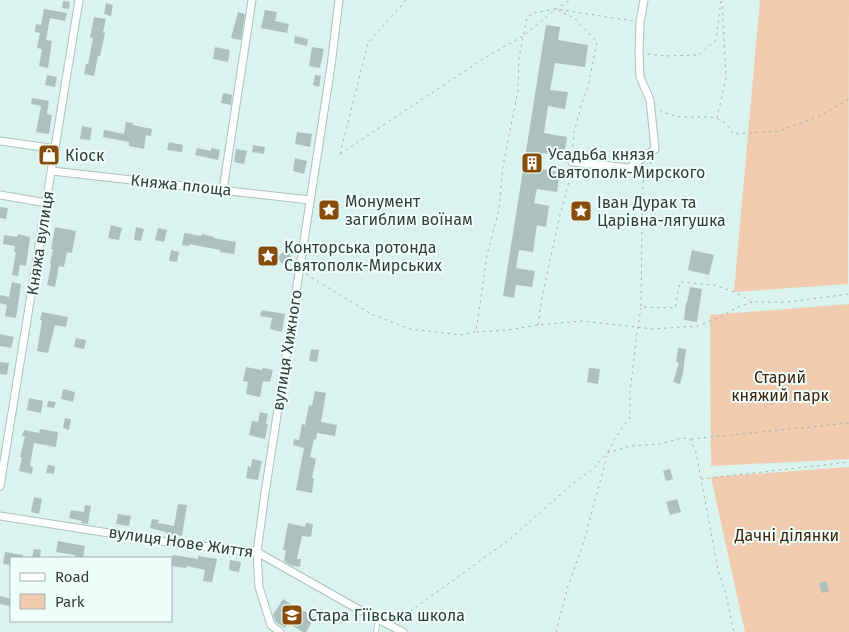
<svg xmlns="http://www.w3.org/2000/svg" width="849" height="632" viewBox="0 0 849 632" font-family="'Fira Sans',sans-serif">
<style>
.green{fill:#f0cbad}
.building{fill:#abc1bd}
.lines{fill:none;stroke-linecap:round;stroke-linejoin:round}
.service-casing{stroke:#abc2bd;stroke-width:5.5}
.minor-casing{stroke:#abc2bd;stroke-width:9}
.path{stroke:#a0b3af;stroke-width:1;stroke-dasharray:2.5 4;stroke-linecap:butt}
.service{stroke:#fff;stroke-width:4}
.minor{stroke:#fff;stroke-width:7}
.labels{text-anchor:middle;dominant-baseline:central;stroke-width:4;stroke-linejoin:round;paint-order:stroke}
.poi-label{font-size:16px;fill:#333d3b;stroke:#f0fefb;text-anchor:start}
.street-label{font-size:16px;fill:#333d3b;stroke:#f0fefb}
.park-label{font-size:16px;fill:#3d2309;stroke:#f0fefb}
</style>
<rect width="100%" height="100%" fill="#dbf3ee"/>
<path class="green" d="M760 0H849L848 284 734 292Z
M849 304V459L711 466 710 315Z
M849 467V632H745L711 477Z"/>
<path class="building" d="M63 1 70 2 69 9 62 8Z
M106 3 113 5 111 16 104 14Z
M44 9 67 13 65 21 50 18 46 40 52 41 48 68 39 66 42 49 37 48 40 33 35 32 36 24 41 25Z
M265 10 277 12 275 21 289 24 287 33 261 28Z
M238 12 245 14 241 40 231 38Z
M94 17 106 19 103 32 105 33 100 56H98L94 76 84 74 86 64H88L93 38 90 37Z
M546 25 560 27 558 40 588 45 585 67 555 63 550 90 568 92 565 109 548 106 544 133 567 137 564 156 542 153 539 169 560 172 557 192 537 189 534 203 549 206 546 227 537 225 533 252 519 250 516 268 535 271 532 287 516 285 514 298 503 296Z
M295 36 308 39 307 46 294 43Z
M215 47 230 50 228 62 213 59Z
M312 47 324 49 320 68 309 66Z
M47 75 57 77 55 87 45 85Z
M315 75 321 76 319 87 313 85Z
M223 93 232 95 231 105 221 103Z
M32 98 49 101 47 114 52 115 49 134 36 132 41 106 31 104Z
M126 122 133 123V125L152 129 151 136 146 135 144 149 129 146V142L103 137 104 130 124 134Z
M82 126 92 128 90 140 80 139Z
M297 132 312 134 310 147 295 144Z
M169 142 183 145 182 152 167 150Z
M253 145 265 147 264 154 252 152Z
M197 148 211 151V148L220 150 218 160 195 155Z
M236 149 247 151 244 164 234 162Z
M295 158 307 161 304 174 293 171Z
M0 207 8 208 6 219 0 218Z
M111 225 122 228 119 240 108 238Z
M55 227 76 231 72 253 67 252 64 267 59 266 55 287 47 285 51 265 50 264 53 249H51Z
M136 227 144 229 141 241 134 240Z
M158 228 167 230 164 242 155 240Z
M184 233 201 236 202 234 214 237V238L236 242 234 254 220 252V250L189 244V246L182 245Z
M18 234 30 237 26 266 20 265 18 276 12 275 16 252H14L15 246 3 244 4 235 17 237Z
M171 250 179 252 177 262 169 261Z
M692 250 714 255 709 275 688 270Z
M279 258a6 6 0 1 1 12 0a6 6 0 1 1-12 0Z
M12 282 21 284 16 318 5 316 7 305 0 303V295L9 297Z
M690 287 702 289 697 322 684 320 686 303H687Z
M262 310 285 314 282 332 270 329 272 318 260 316Z
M42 312 68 317 66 327 55 325 48 353 37 351 42 320H40Z
M0 334 14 337 11 348 0 346Z
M76 338 86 340 84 349 74 347Z
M678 348 686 349 683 373 680 384 673 382 679 363 676 362Z
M311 349 319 350 317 362 309 361Z
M0 362 9 363 7 375 0 374Z
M246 367 262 370 263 368 273 370 270 382 263 381 260 397 246 394 248 382 243 381Z
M589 368 600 369 598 384 587 382Z
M63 389 75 392 73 402 61 399Z
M315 391 326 393 321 422 337 425 335 436 317 433 316 440 314 439 310 457 316 459 312 478H314L312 493 296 490 304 448 293 445 294 439 299 440 302 424 305 425 309 405 312 406Z
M29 398 43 401 41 413 27 410Z
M48 401 56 402 54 408 47 407Z
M260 412 268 414 266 424H268L265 439 249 435 252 421 258 422Z
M65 418 71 419 69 430 63 428Z
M40 429 58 432 56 447 34 443 30 466 33 467 32 474 19 471 22 457H20L25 436H22L24 430 39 433Z
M252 459 262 461 258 480 246 478 248 466 251 467Z
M48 465 55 466 54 474 46 473Z
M670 469 673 479 666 481 663 471Z
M34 497 42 499 39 514 31 512Z
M677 499 681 512 670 515 666 502Z
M178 504 187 505 182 536 173 534V536L166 534V532L150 528 152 519 159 520 158 523 174 526Z
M85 505 91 506 88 524 81 523 82 521 69 518 71 510 84 512Z
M118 514 131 516 129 526 116 524Z
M288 523 305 527 306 523 313 524 311 537 302 536 297 559H301L300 567 290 565 284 561 286 550H283Z
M58 541 85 546 83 558H75V555L56 552Z
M34 549 41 550 40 558H32Z
M5 552 23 555V558H11V565L3 564Z
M173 555 198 559V556L217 559 212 582 203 581 205 570 187 566 186 568 171 566Z
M230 560 241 562 239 572 229 570Z
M826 581 829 591 822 593 819 583Z
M0 596 11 599 9 606 0 604Z
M283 599 293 605 292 607 302 613 304 611 315 617 306 632H303L288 623 285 628 276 622 273 615Z"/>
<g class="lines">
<g class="service-casing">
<path id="service" d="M376 632 378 619"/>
</g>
<g class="minor-casing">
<path id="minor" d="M0 141 56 149
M572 162 629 168 655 149 650 100 640 77 639 52 640 22 644 0
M52 171 310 200
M223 190 252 0
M0 195 47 203
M0 486 79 0
M0 516 173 543 257 552 356 608 403 632
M280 632 271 625 259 587 257 552 265 493 331 66 339 0"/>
</g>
<path class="path" d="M558 10 574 18 597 42 588 87 582 102 574 133 572 153
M633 21 556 9 533 13 527 17 519 58 518 91 503 166 499 209 487 255 476 332 508 330 538 325 582 321 653 329 698 326 718 318 738 307 753 302
M648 54 665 56 699 55 716 40 721 0
M660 110 662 112C669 114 677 117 685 117 706 118 722 112 733 134L780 131 822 115 849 99
M717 118 726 79 722 1
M340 154 486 57 523 36 556 9 570 0
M340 154 368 43 406 0
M651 162 643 183 642 224 641 307 675 308 680 282 715 285 734 292 753 302H787L849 294
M306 274 371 314 410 329 461 335 475 332
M538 325 542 297 560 215 570 178 571 170
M691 439 849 423
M608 452 615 438 630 417V392L637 333 641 308
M701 479 849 462
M392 617 405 615 510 539 576 481 594 468 607 453 630 446 660 444 682 438 690 439 696 452 718 570 726 595 734 632
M556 632 568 586 584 541 607 456"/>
<use href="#service" class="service"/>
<use href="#minor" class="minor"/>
</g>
<defs>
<g id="shop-square" transform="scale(1.125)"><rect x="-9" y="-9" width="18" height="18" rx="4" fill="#874c07" stroke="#f0fefb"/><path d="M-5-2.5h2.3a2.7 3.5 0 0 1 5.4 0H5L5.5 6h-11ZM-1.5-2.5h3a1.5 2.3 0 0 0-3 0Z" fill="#fff"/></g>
<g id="building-square" transform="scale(1.125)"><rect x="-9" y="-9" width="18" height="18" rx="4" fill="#874c07" stroke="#f0fefb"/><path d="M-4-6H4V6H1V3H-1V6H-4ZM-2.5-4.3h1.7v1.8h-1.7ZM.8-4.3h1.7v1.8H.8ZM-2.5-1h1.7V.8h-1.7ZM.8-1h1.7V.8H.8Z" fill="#fff"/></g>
<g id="sight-square" transform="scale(1.125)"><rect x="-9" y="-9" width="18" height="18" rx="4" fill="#874c07" stroke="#f0fefb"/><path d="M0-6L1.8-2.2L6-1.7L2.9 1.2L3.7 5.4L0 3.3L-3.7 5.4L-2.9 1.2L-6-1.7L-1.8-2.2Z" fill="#fff"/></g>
<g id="school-square" transform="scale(1.125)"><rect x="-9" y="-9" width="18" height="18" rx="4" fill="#874c07" stroke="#f0fefb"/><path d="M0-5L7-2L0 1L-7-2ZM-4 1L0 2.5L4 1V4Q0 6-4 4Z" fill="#fff"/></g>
</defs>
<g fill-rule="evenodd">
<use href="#shop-square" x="49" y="155"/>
<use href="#building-square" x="532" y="163"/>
<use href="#sight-square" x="329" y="210"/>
<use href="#sight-square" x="581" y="211"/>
<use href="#sight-square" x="268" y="256"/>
<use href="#school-square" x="292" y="615"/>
</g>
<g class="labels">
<g class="poi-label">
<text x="548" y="154">Усадьба князя<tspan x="548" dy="18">Святополк-Мирского</tspan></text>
<text x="65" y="155">Кіоск</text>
<text x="345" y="201">Монумент<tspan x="345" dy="18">загиблим воїнам</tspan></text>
<text x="597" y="202">Іван Дурак та<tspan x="597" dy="18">Царівна-лягушка</tspan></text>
<text x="284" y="247">Конторська ротонда<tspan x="284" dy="18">Святополк-Мирських</tspan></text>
<text x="308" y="615">Стара Гіївська школа</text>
</g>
<g class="street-label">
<text transform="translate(181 185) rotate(6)">Княжа площа</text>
<text transform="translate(40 243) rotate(-81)">Княжа вулиця</text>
<text transform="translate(287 350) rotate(-81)">вулиця Хижного</text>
<text transform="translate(181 542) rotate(8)">вулиця Нове Життя</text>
</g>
<g class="park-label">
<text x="780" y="377">Старий<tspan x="780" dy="18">княжий парк</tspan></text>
<text x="787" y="535">Дачні ділянки</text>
</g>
</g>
<rect x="10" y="557" width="162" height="65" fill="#f0fefb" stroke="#a4b1ae"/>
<rect x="20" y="573" width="25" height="8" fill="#ffffff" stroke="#a4b1ae"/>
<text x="55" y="582" font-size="15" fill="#333d3b">Road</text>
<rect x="20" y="594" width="25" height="15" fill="#f0cbad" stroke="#a4b1ae"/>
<text x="55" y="607" font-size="15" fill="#333d3b">Park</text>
</svg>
